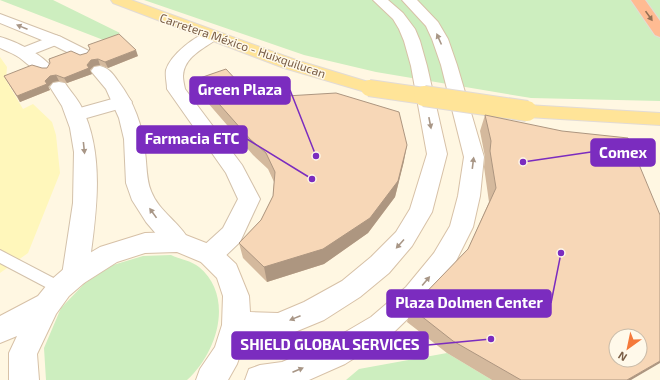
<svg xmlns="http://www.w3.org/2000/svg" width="660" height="380" viewBox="0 0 660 380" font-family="'Exo 2',sans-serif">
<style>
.green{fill:#cdeebf}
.sand{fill:#fff7bb}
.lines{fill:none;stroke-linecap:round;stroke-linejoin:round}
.service-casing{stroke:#d3c1aa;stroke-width:2}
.minor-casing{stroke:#d3c1aa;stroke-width:2}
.tertiary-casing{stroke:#d3c1aa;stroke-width:2}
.secondary-casing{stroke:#d7c1a7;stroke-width:2}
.primary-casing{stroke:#e2dbd6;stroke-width:2}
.motorway-casing{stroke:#e2dbd6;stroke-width:2}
.service{fill:#fff;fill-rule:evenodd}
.minor{fill:#fff;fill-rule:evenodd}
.tertiary{fill:#fff;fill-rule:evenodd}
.secondary{fill:#fff;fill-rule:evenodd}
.primary{fill:#ffe498;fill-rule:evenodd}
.motorway{fill:#ffbb92;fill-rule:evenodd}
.primary-bridge-far1-casing{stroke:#e2dbd6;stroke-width:18;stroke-linecap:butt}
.primary-bridge-casing{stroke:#e2dbd6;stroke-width:22;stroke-linecap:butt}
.primary-bridge-far1{stroke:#ffe498;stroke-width:16}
.primary-bridge{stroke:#ffe498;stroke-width:20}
.wall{fill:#d4b99d}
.shaded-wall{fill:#ad9680}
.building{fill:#f7d7b7;stroke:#ad9680;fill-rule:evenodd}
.oneway{fill:#947054}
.oneway2{fill:#a89686}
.labels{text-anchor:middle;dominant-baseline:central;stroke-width:3;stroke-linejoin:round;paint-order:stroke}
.far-street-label{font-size:12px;fill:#795d45;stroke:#fff9ea}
.leader{fill:none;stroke:#7b2cbf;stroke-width:1.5}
.callout-dot{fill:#7b2cbf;stroke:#fff9ea;stroke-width:1.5}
.callout{fill:#7b2cbf;stroke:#7b2cbf;stroke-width:1.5}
.callout-label{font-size:15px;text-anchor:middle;font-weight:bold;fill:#fff}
</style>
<rect width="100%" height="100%" fill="#fff7e2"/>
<path class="green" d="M0 0H53L120 33 106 41Z
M144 0H660V101L531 98 376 72 304 55Z
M171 255C179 259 192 261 199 267 235 297 217 353 187 380H46L44 348 61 308 85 283 113 265 143 256Z
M447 353 492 380H346L359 369Z"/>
<path class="sand" d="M0 57 7 67 6 80 23 109 33 104 52 122 56 135 60 173 28 253 0 273Z"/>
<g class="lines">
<g class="service-casing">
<path id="service" d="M0 250 65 284 67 288 65 292 60 294 55 292 0 263Z"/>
</g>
<g class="minor-casing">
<path id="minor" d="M55 35 61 37 63 40 61 43 23 58 17 56 15 53 17 50Z
M123 96 129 98 132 102 129 106 76 121 69 119 67 115 69 111Z"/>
</g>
<g class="tertiary-casing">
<path id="tertiary" d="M0 14 61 37 89 51 91 54 89 57 83 59 77 57 49 43 0 23Z
M211 31 217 33 219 36 217 39C203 49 184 57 183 76 183 80 184 84 185 89L242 165 260 199 240 242 219 262 210 265 201 262 198 255 201 248 223 228 238 199 226 173 167 89C167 82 165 77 166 70 171 54 196 35 211 31Z
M0 37C15 41 44 55 52 68L50 72C36 75 28 63 17 56 12 53 6 51 0 48Z
M100 66C109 68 113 74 118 81 134 102 143 126 145 152 147 165 146 179 151 191 159 212 181 223 190 242L187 249 178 252 169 249 146 222 132 200 126 183 124 139 119 118 106 89 91 71 94 67Z
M59 82 65 83C70 91 77 98 81 106 107 157 95 221 88 275L84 283 75 286 66 283 62 275 73 203 74 152 70 128 62 106 50 87 53 83Z"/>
</g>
<g class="secondary-casing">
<path id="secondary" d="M373 0H388L403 13 415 29 420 41 427 66 447 154 432 212 412 246 389 273 360 297 324 320 278 339 246 338 237 364 228 380H196L200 369 215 347 222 325 223 296 217 278 201 262 177 252 145 253 117 262 84 283 69 296 56 314 37 354 39 380H9V353L17 336 0 343V316L38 296 51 280 66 267 100 247 145 233 178 232 219 248 236 264 249 296 250 312 278 313 304 302 342 281 371 257 396 232 410 209 427 154 411 66 404 41 399 29 393 19Z
M402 0H417L438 22 448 39 457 65 484 157 480 196 473 227 452 269 424 303 391 335 345 364 309 380H245L249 369 260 365 282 362 325 344 371 317 406 287 434 253 450 226 458 196 464 157 441 65 432 39 426 26Z"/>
</g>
<g class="primary-casing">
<path id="primary" d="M111 0H131L296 60 375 84 378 88 375 92 369 93 284 68 113 3Z
M527 105 660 113V125L527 117 520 115 518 111 520 107Z"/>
</g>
<g class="motorway-casing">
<path id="motorway" d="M631 0H645L660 21V37L655 35Z"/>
</g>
<use href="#service" class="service"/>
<use href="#minor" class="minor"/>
<use href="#tertiary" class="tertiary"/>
<use href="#secondary" class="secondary"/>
<use href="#primary" class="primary"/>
<use href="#motorway" class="motorway"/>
<g class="primary-bridge-far1-casing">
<path id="primary-bridge-far1" d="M369 88 431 97"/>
</g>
<g class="primary-bridge-casing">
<path id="primary-bridge" d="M424 96 527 111"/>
</g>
<use href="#primary-bridge-far1" class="primary-bridge-far1"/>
<use href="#primary-bridge" class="primary-bridge"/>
</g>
<path class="wall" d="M80 55 138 56 108 68 100 65 94 66 90 70 92 74 67 83 59 81 53 82 48 87 50 90 20 102 4 76 42 68H47Z
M197 79 253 98 404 161 395 197 368 233 324 264 267 282 243 258 239 243 261 220 273 196 274 182 268 169 253 155 201 95Z
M485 115 631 380H492L447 353 407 322 411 308 468 249 489 202 484 167 485 157 480 131Z"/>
<path class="shaded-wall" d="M136 50 138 56 108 68 105 62Z
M98 59 100 65 94 66 90 70 92 74 67 83 64 78 87 65 91 60Z
M56 75 59 81 53 82 48 87 45 81 50 76Z
M47 84 50 90 20 102 17 96Z
M407 145 404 161 395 197 368 233 324 264 267 282 264 267Z
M660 361V363L631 380H627Z"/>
<path class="building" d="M119 34 136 50 105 62 98 59 91 60 87 65 89 68 64 78 56 75 50 76 45 81 47 84 17 96 4 76 32 65 42 68H47L50 63 49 59 71 51 80 55 87 53 90 49 88 45Z
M226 69 253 98 336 93 399 112 407 145 398 181 370 218 323 249 264 267 239 243 261 220 273 196 275 172 266 153 250 139 197 79Z
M485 115 562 131 628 138 660 215V361L627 380H521L453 341 411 308 468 249 496 188 490 151 491 141ZM616 336H640V360H616Z"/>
<defs><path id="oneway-solid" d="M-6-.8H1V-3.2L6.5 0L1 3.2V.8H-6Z"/></defs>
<use class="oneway" href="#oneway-solid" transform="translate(649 16) rotate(55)"/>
<g class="oneway2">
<use href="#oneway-solid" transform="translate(22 27) rotate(-158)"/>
<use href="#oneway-solid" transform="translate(439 39) rotate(-114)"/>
<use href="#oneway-solid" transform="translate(430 123) rotate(79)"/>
<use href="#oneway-solid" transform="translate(84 148) rotate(84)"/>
<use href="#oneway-solid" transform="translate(473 163) rotate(-83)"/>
<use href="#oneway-solid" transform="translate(153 213) rotate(-126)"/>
<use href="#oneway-solid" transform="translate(400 244) rotate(132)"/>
<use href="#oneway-solid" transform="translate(426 281) rotate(-50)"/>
<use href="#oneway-solid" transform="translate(295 318) rotate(158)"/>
<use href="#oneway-solid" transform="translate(298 370) rotate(-23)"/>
</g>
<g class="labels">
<g class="far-street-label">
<text transform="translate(243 45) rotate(19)">Carretera México - Huixquilucan</text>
</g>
</g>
<path class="leader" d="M316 156L290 90M312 179L247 139M523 162L591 152M561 253L551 303M491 339L428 345"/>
<g class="callout-dot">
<circle cx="316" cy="156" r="4"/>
<circle cx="312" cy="179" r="4"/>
<circle cx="523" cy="162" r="4"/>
<circle cx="561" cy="253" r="4"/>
<circle cx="491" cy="339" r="4"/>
</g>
<g class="callout">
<rect x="190" y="77" width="100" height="27" rx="4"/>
<rect x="137" y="126" width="110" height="27" rx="4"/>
<rect x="591" y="139" width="64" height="27" rx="4"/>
<rect x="387" y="290" width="164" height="27" rx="4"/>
<rect x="232" y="332" width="196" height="27" rx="4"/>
</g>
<g class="callout-label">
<text x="240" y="95">Green Plaza</text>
<text x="192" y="144">Farmacia ETC</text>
<text x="623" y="158">Comex</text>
<text x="469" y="308">Plaza Dolmen Center</text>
<text x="330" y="350">SHIELD GLOBAL SERVICES</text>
</g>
<g transform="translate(628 348) rotate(213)"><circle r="19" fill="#fff9ea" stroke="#c9bba8"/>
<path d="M0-3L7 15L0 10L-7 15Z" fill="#f5793a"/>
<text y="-6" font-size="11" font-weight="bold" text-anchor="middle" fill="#795d45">N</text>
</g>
</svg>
